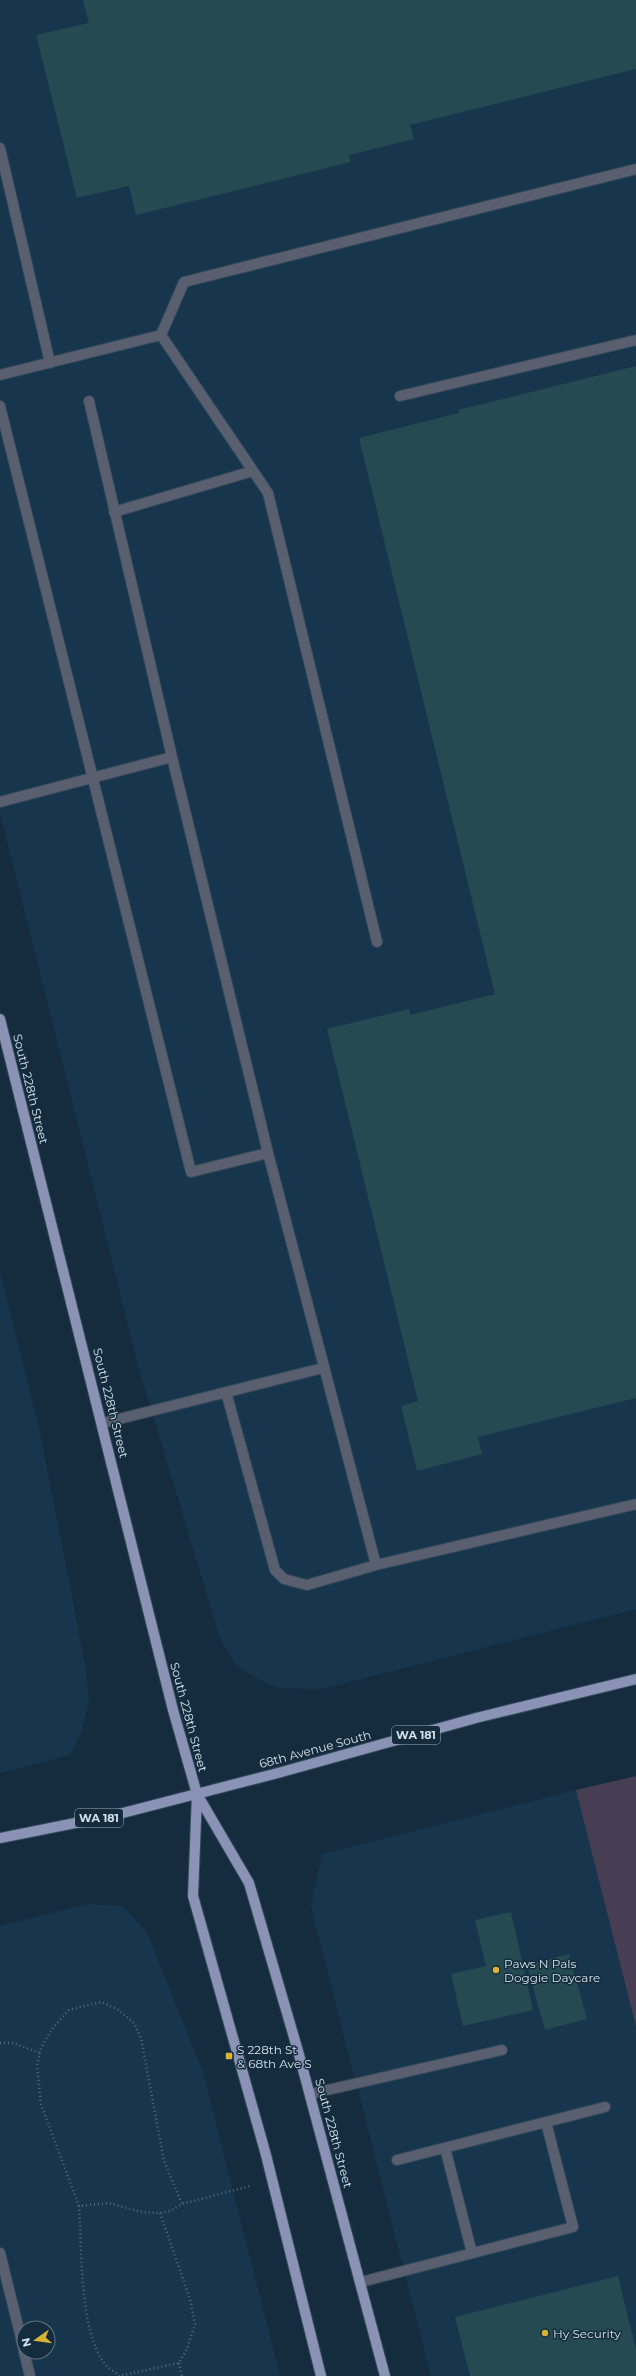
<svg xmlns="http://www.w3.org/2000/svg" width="636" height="2376" viewBox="0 0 636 2376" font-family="Montserrat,sans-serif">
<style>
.built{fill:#17354c;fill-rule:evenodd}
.green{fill:#473e54}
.building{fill:#254a52}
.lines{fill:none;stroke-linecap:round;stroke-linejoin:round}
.minor-casing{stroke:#32495a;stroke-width:12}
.major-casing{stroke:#32495a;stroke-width:12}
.path{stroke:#556979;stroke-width:2.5;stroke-dasharray:1 3;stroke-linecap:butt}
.minor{stroke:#5a5f70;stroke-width:10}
.major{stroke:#8a93b6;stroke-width:10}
.poi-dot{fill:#d9b334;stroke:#142c3e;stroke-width:1.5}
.labels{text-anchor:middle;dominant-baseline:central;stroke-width:3;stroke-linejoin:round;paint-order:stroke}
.shield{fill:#142c3e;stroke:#99aab8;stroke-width:1}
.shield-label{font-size:11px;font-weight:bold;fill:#d2e0ec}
.street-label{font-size:12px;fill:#d2e0ec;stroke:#142c3e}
.poi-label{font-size:12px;fill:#d2e0ec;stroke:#142c3e;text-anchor:start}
</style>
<rect width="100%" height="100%" fill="#142c3e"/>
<path class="built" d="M0 0H636V1609L322 1689 278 1688 256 1678 234 1663 220 1638 138 1366 0 812Z
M0 1271 40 1432 86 1669 89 1702 82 1731 70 1755 0 1773Z
M576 1790 636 2027V2376H431L311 1907 322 1854Z
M88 1904 122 1906 147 1932 203 2072 280 2376H0V1926ZM24 2328H48V2352H24Z"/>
<path class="green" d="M636 1776V2027L576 1790Z"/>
<path class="building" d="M83 0H636V69L410 125 414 139 349 155 351 162 136 215 129 186 77 198 36 35 89 23Z
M636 366V1398L478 1437 482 1454 417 1471 401 1406 418 1401 327 1029 409 1009 410 1015 495 994 359 438 459 413 458 410Z
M511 1912 533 2010 463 2026 451 1974 486 1966 475 1920Z
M569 1954 587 2019 545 2030 527 1965Z
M618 2276 636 2349V2376H470L455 2317Z"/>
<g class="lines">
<g class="minor-casing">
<path id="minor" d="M0 148 50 363
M161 335 268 493 377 942
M0 375 161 335 184 282 636 169
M400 396 636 340
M89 401 172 757
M0 406 191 1172 268 1153
M114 512 253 471
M0 802 172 757 268 1153 376 1565 636 1504
M226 1392 275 1570 284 1579 307 1585 376 1565
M103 1423 323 1368
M310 2094 502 2050
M445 2148 472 2253
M397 2160 605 2107
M0 2253 24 2350
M361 2282 573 2227 546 2122
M24 2352 30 2376"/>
</g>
<g class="major-casing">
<path id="major" d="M0 1019 173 1710 197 1794 249 1883 298 2051 385 2376
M197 1794 193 1896 266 2155 321 2376
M0 1838 115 1815 278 1773 476 1718 636 1679"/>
</g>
<path class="path" d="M0 2043H13L40 2053
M79 2206 41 2104 37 2066 41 2048 52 2029 69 2010 101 2002 117 2009 134 2023 141 2038 164 2161 182 2204
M160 2213 190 2299 195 2324 187 2349 179 2363 119 2376C115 2372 108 2368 105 2364 79 2332 82 2247 79 2206L108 2203 142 2212 160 2213 170 2211 182 2204 250 2186
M179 2363 182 2376"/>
<use href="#minor" class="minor"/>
<use href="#major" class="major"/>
</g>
<g class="poi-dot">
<circle cx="496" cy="1970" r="4"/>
<rect x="225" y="2052" width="8" height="8" rx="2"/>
<circle cx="545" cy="2333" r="4"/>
</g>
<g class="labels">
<g class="shield">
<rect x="392" y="1726" width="48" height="18" rx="3"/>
<rect x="75" y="1809" width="48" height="18" rx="3"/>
</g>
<g class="shield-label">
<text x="416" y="1735">WA 181</text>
<text x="99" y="1818">WA 181</text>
</g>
<g class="street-label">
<text transform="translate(31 1089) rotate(76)">South 228th Street</text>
<text transform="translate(111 1403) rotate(76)">South 228th Street</text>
<text transform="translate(189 1717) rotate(75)">South 228th Street</text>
<text transform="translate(315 1749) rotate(-15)">68th Avenue South</text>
<text transform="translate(334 2133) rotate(75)">South 228th Street</text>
</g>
<g class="poi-label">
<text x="504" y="1963">Paws N Pals<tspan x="504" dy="14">Doggie Daycare</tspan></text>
<text x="237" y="2049">S 228th St<tspan x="237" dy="14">&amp; 68th Ave S</tspan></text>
<text x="553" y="2333">Hy Security</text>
</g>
</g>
<g transform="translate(36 2340) rotate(256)"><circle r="19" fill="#142c3e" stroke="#607484"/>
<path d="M0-3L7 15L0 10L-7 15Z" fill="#d9b334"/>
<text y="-6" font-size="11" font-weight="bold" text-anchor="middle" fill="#d2e0ec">N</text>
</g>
</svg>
